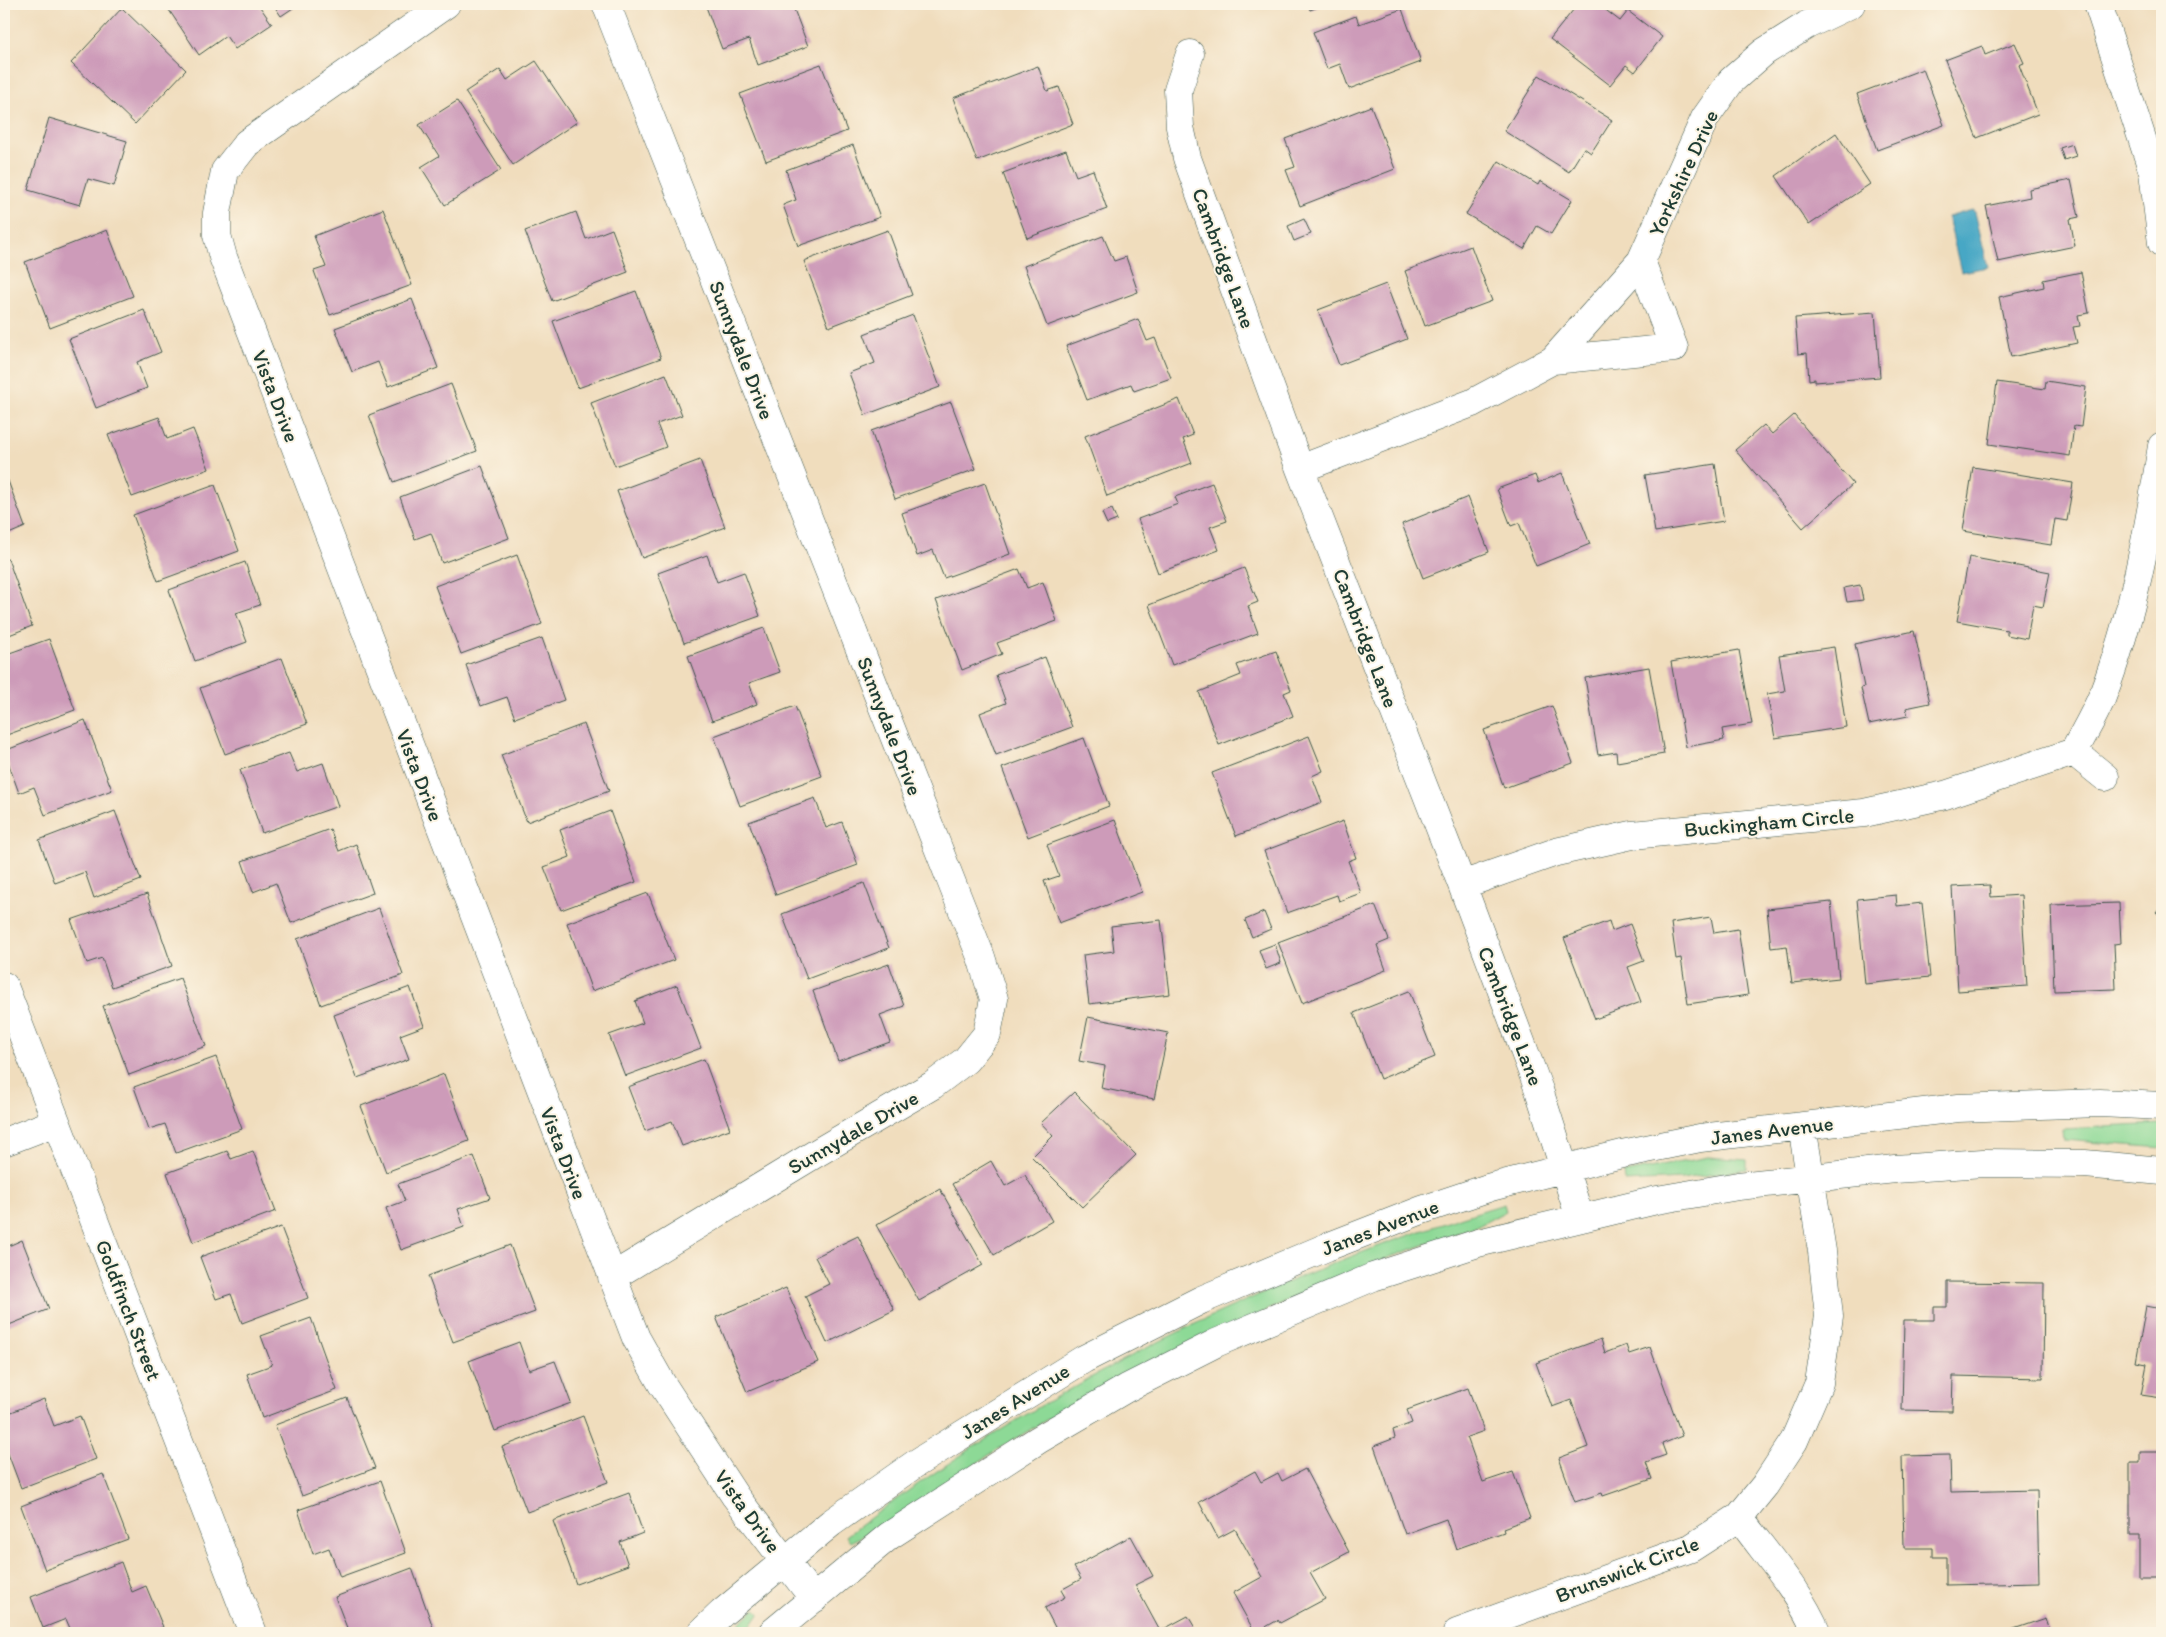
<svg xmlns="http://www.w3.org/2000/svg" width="2166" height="1637" viewBox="0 0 2166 1637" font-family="Itim,sans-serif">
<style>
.green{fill:#8dd996;stroke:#568b65}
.water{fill:#46a7c5;stroke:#32727c}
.building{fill:#cd9bb9}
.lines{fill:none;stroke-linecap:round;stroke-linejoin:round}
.street-casing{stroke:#3e5549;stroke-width:29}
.street{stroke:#fff;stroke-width:28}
.labels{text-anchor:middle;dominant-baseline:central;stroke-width:4;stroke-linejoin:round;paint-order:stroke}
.street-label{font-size:21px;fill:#1f3d34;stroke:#fcf5e5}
</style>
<rect width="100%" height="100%" fill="#fcf5e5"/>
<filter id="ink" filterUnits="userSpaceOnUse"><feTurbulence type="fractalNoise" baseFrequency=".02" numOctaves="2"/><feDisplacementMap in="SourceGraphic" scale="10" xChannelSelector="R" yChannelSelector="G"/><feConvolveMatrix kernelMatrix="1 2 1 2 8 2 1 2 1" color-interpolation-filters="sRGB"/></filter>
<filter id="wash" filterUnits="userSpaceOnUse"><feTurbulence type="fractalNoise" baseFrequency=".0096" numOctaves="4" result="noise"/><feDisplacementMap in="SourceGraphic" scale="20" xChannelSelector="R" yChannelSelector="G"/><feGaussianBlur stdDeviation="1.12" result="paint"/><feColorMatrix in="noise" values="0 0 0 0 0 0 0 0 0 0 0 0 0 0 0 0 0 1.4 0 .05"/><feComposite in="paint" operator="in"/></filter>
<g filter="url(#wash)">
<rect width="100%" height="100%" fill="#f0ddbd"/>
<path class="green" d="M2162 1124V1148L2064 1140 2063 1129Z
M1708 1157 1747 1160V1169L1682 1179 1625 1182 1624 1173Z
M1504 1204 1506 1211 1482 1224 1379 1261 1314 1287 1048 1419 995 1451 884 1526 850 1542 846 1536C1043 1387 1267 1276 1504 1204Z
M755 1609 760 1613 746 1633H729Z"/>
<path class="water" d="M1972 210 1975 212 1988 267 1961 272 1948 217Z"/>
<g id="blocks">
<path class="building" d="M165 4H258L272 24 235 49 226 36 199 55Z
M273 4H299L281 16Z
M705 4H792L808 46 758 65 749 39 722 49Z
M1308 4H1326L1310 10Z
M1578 4H1598L1620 21 1628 11 1662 37 1635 72 1626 65 1610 85 1550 39Z
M122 8 186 70 135 124 71 63Z
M1402 9 1421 62 1349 89 1340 64 1327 69 1313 32 1356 16 1359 24Z
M2015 43 2024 63 2019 65 2038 114 1977 138 1945 60 1982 46 1985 55Z
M536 61 577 122 513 165 465 92 500 69 507 80Z
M821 64 847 131 766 161 740 94Z
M1038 66 1047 91 1059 87 1073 124 977 161 953 98Z
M1923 69 1944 125 1877 150 1857 94Z
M1539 75 1612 120 1591 153 1584 148 1569 172 1504 131Z
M457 101 501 170 445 205 421 167 439 156 419 125Z
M1371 106 1395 169 1300 206 1286 170 1295 167 1285 139Z
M49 118 127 141 114 186 88 179 80 205 28 190Z
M1836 133 1870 184 1809 225 1776 176Z
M2072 144 2076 156 2064 160 2060 148Z
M853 145 880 217 798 246 783 205 796 200 786 170Z
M1066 150 1076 176 1093 170 1107 209 1027 238 1003 173Z
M1499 161 1538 185 1540 181 1572 200 1551 234 1537 226 1524 249 1466 214Z
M2071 180 2079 217 2070 219 2075 246 1998 262 1986 206 2030 197 2029 189Z
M383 209 412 285 330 315 314 271 326 267 314 236Z
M576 212 586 239 612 229 628 272 552 301 525 231Z
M1304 219 1311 234 1294 241 1288 226Z
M107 230 133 296 50 328 25 262Z
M888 230 912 295 829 327 804 261Z
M1103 236 1114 261 1126 257 1138 292 1047 326 1024 266Z
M1471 246 1492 301 1425 326 1405 271Z
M2081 272 2089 313 2078 315 2080 326 2073 327 2077 343 2011 357 1999 297 2044 287 2043 280Z
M1386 284 1407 339 1339 365 1318 310Z
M636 291 661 358 578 388 553 321Z
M412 299 438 368 388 387 378 362 352 372 335 328Z
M144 310 161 352 137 362 147 388 96 408 69 339Z
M1875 312 1880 377 1815 382V379L1809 380 1807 353 1798 354 1795 318Z
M913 315 940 387 865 415 849 373 875 363 864 334Z
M1138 319 1147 341 1155 338 1171 378 1134 391 1131 384 1087 400 1066 346Z
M666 374 682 415 657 424 666 447 615 466 591 403Z
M2046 381 2086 387 2081 427 2074 426 2070 456 1989 444 1997 382 2045 389Z
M451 384 477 451 394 482 369 415Z
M1179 399 1193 435 1183 439 1192 463 1107 496 1085 436Z
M951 402 976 469 895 499 871 431Z
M1794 415 1853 484 1803 528 1735 450 1764 425 1772 434Z
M159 417 167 439 193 429 209 469 132 497 108 435Z
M700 460 725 527 642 558 617 491Z
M1715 464 1724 521 1655 532 1645 475Z
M482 466 509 538 442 563 431 533 415 539 400 497Z
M1973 467 2073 483 2067 521 2055 519 2051 545 1963 531Z
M4 470 25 527 4 536Z
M1562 473 1590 544 1536 566 1519 523 1511 526 1497 489 1535 475 1538 483Z
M985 483 1010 554 944 578 933 550 917 556 902 513Z
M1212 483 1227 521 1210 527 1219 550 1158 573 1138 519 1178 504 1175 497Z
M215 485 239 551 158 581 133 515Z
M1468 497 1489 552 1423 578 1402 524Z
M1112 509 1117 520 1107 524 1102 513Z
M517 555 542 624 461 654 435 586Z
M707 555 717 582 744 572 760 616 684 643 658 573Z
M1969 557 2050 572 2043 607 2033 605 2027 639 2007 635V630L1957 621Z
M8 559 32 626 4 637V560Z
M245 562 260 605 236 613 247 642 195 661 169 590Z
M1244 568 1258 602 1248 606 1258 633 1172 665 1149 605Z
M1019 569 1027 588 1043 582 1057 621 997 643 1002 654 962 670 936 600Z
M1860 585 1863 600 1847 602 1844 588Z
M764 628 780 672 749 683 757 704 712 721 688 656Z
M1914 631 1930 703 1906 708 1908 716 1869 724 1861 688 1864 687 1855 644Z
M542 638 564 700 515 718 507 697 481 706 466 665Z
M49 639 75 710 4 736V688L8 686 4 674V655Z
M1834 647 1846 727 1775 738 1767 694 1785 691 1779 655Z
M1739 650 1752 724 1722 729 1724 740 1686 747 1671 662Z
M1276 651 1291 690 1284 693 1293 716 1219 745 1199 692 1241 675 1237 665Z
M1045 657 1072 727 996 755 980 713 1006 703 996 675Z
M282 658 307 724 225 754 200 688Z
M1649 667 1664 754 1617 762 1616 752 1598 755 1585 678Z
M795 706 822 776 740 806 714 736Z
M1552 706 1573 763 1504 788 1484 730Z
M85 720 112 790 45 815 34 787 19 793 4 751Z
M584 724 609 791 527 822 501 755Z
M1309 736 1323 771 1312 776 1322 802 1236 836 1212 773Z
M1084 738 1109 806 1028 837 1002 768Z
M289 753 297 772 323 763 338 806 262 833 240 770Z
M815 798 826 828 842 822 858 865 776 895 749 822Z
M115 811 141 880 94 898 85 872 55 883 39 840Z
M610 811 636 882 561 910 544 867 570 857 560 830Z
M1115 820 1142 892 1059 923 1044 881 1059 876 1047 845Z
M1343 821 1356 858 1348 861 1361 893 1339 901 1337 895 1287 913 1264 851Z
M330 829 339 851 356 844 373 893 291 923 276 883 253 892 242 861Z
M864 883 889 948 807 979 782 914Z
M1990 885 1991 897 2021 895 2027 986 1958 991 1952 887Z
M648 893 674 960 592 991 567 923Z
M147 894 172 966 112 987 102 958 87 963 71 920Z
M1896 895 1897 906 1922 903 1930 977 1865 984 1857 899Z
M1831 902 1839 978 1792 983 1787 946 1771 948 1767 909Z
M2119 903 2121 943 2114 944 2116 989 2054 991 2051 905Z
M1375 905 1389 940 1377 945 1386 970 1302 1003 1278 942Z
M2162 905V918L2156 912Z
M379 908 403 975 321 1005 297 939Z
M1264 912 1271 929 1252 937 1245 920Z
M1711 917 1714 933 1738 929 1748 995 1688 1004 1681 958 1676 959 1671 923Z
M1161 920 1170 994 1089 1004 1083 955 1114 951 1111 926Z
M1609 921 1612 931 1630 924 1644 961 1628 967 1641 1002 1595 1019 1564 938Z
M1275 944 1281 963 1266 969 1259 950Z
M889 964 904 1006 880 1015 890 1042 838 1061 813 991Z
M180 978 206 1046 129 1075 103 1006Z
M677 985 701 1048 625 1076 609 1035 643 1023 635 1001Z
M410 987 424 1026 400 1035 409 1059 357 1078 334 1015Z
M1409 991 1435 1057 1380 1079 1354 1013Z
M1088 1017 1168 1033 1154 1099 1101 1088 1105 1066 1079 1061Z
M216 1057 242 1129 176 1153 165 1124 149 1129 134 1087Z
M704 1059 730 1129 682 1146 672 1121 645 1131 628 1087Z
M444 1074 469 1141 386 1172 361 1106Z
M1074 1092 1136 1155 1082 1207 1032 1157 1053 1136 1041 1123Z
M227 1151 231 1159 253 1151 276 1211 193 1242 167 1173Z
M474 1156 490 1198 458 1209 464 1227 401 1250 386 1208 405 1201 398 1184Z
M991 1161 1005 1186 1025 1175 1052 1221 994 1255 952 1184Z
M940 1189 983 1265 919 1301 876 1225Z
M281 1227 308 1298 242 1323 231 1294 216 1299 200 1257Z
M858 1236 894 1310 827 1343 805 1296 829 1284 815 1257Z
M22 1240 49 1309 4 1327V1248Z
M510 1245 535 1312 453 1342 428 1276Z
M1947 1282 2044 1283 2043 1378 1953 1376 1952 1411 1902 1410 1904 1320H1934V1307H1947Z
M786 1288 818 1362 747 1392 716 1317Z
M2146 1306 2162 1309V1398L2141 1395 2147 1364 2136 1362Z
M311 1318 337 1390 262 1418 247 1374 272 1365 261 1336Z
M1601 1339 1605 1353 1626 1345 1629 1354 1650 1347 1682 1436 1662 1444 1666 1455 1646 1462 1652 1479 1603 1496 1602 1493 1575 1502 1559 1458 1588 1447 1571 1400 1552 1407 1536 1363Z
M519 1342 529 1370 555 1361 571 1403 495 1431 469 1361Z
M1468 1388 1484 1431 1467 1437 1483 1482 1513 1472 1530 1518 1503 1528 1504 1532 1456 1549 1446 1519 1405 1534 1374 1446 1395 1438 1393 1430 1412 1423 1407 1410Z
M347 1398 375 1468 302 1496 275 1425Z
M44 1399 54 1426 80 1416 96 1459 21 1488 4 1443V1415Z
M583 1416 608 1482 527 1512 502 1447Z
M2140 1452H2162V1578H2139V1536H2130V1463H2140Z
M1950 1455 1951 1492 2037 1490 2039 1583 1946 1585V1557H1933V1548H1904L1902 1456Z
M1305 1469 1349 1552 1310 1573 1325 1599 1280 1623 1278 1620 1255 1633 1233 1593 1262 1577 1235 1529 1218 1538 1199 1502 1255 1471 1261 1482 1278 1473 1282 1481Z
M103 1474 128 1539 45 1570 21 1506Z
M380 1481 406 1553 340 1577 329 1548 313 1554 298 1510Z
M629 1493 643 1533 620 1542 628 1565 576 1584 553 1521Z
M1131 1536 1153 1576 1135 1585 1160 1631 1188 1616 1198 1633H1058L1045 1608 1065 1597 1061 1590 1081 1579 1074 1567Z
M121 1562 132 1592 146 1586 163 1627 147 1633H72L66 1619 43 1628 31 1597Z
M412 1568 435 1633H349L335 1597Z
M2046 1618 2051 1633H2002Z"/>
</g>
</g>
<g filter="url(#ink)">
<use href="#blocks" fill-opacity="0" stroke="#3e5549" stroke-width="1"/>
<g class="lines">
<g class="street-casing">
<path id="street" d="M446 4 247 143 225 171 217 213V235L223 257 636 1338 662 1384 735 1496 814 1599
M606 4 981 957 994 999 987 1034 966 1060 933 1085 815 1154 612 1277
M2098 4 2153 172 2162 243
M1190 54 1178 90 1180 127 1187 158 1300 469 1462 885 1539 1090 1580 1218
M1553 360 1641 261
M1300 469 1472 403 1553 360 1674 348 1641 261 1705 118 1731 81 1764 52 1807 25 1851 4
M2074 752 2105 777
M1462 885 1556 852 1632 835 1864 813 1945 795 2074 752C2083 734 2094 716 2102 697 2133 617 2148 532 2162 446
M4 986 253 1633
M4 1142 56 1122
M1739 1517C1766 1555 1799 1590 1817 1633
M701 1633 722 1613 831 1523 915 1464 1084 1359 1201 1300 1327 1247 1422 1210 1491 1187 1622 1154 1700 1138 1958 1108 2100 1103 2162 1106
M772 1633 889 1536 1038 1440 1127 1388 1216 1343 1373 1277 1478 1243 1657 1200 1738 1186 1895 1169 1983 1163 2085 1164 2162 1171
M1457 1633 1691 1548 1739 1517 1765 1485 1794 1441 1819 1383 1829 1316 1822 1251 1802 1126"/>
</g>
<use href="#street" class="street"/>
</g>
</g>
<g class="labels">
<g class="street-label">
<text transform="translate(1683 173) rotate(-65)">Yorkshire Drive</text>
<text transform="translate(1224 258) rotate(70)">Cambridge Lane</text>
<text transform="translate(742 350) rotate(69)">Sunnydale Drive</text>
<text transform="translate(276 396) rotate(69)">Vista Drive</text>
<text transform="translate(1366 638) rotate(69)">Cambridge Lane</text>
<text transform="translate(890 726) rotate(69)">Sunnydale Drive</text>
<text transform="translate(420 775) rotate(69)">Vista Drive</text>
<text transform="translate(1769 822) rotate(-5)">Buckingham Circle</text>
<text transform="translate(1511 1016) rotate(69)">Cambridge Lane</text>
<text transform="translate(1772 1130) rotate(-7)">Janes Avenue</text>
<text transform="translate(853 1132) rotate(-30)">Sunnydale Drive</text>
<text transform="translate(564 1153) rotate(69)">Vista Drive</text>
<text transform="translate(1380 1227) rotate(-21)">Janes Avenue</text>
<text transform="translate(129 1310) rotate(69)">Goldfinch Street</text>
<text transform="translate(1015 1401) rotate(-32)">Janes Avenue</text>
<text transform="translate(748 1511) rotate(54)">Vista Drive</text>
<text transform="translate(1627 1569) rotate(-21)">Brunswick Circle</text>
</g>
</g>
<rect width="2166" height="1637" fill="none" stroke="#fcf5e5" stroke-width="20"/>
</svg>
